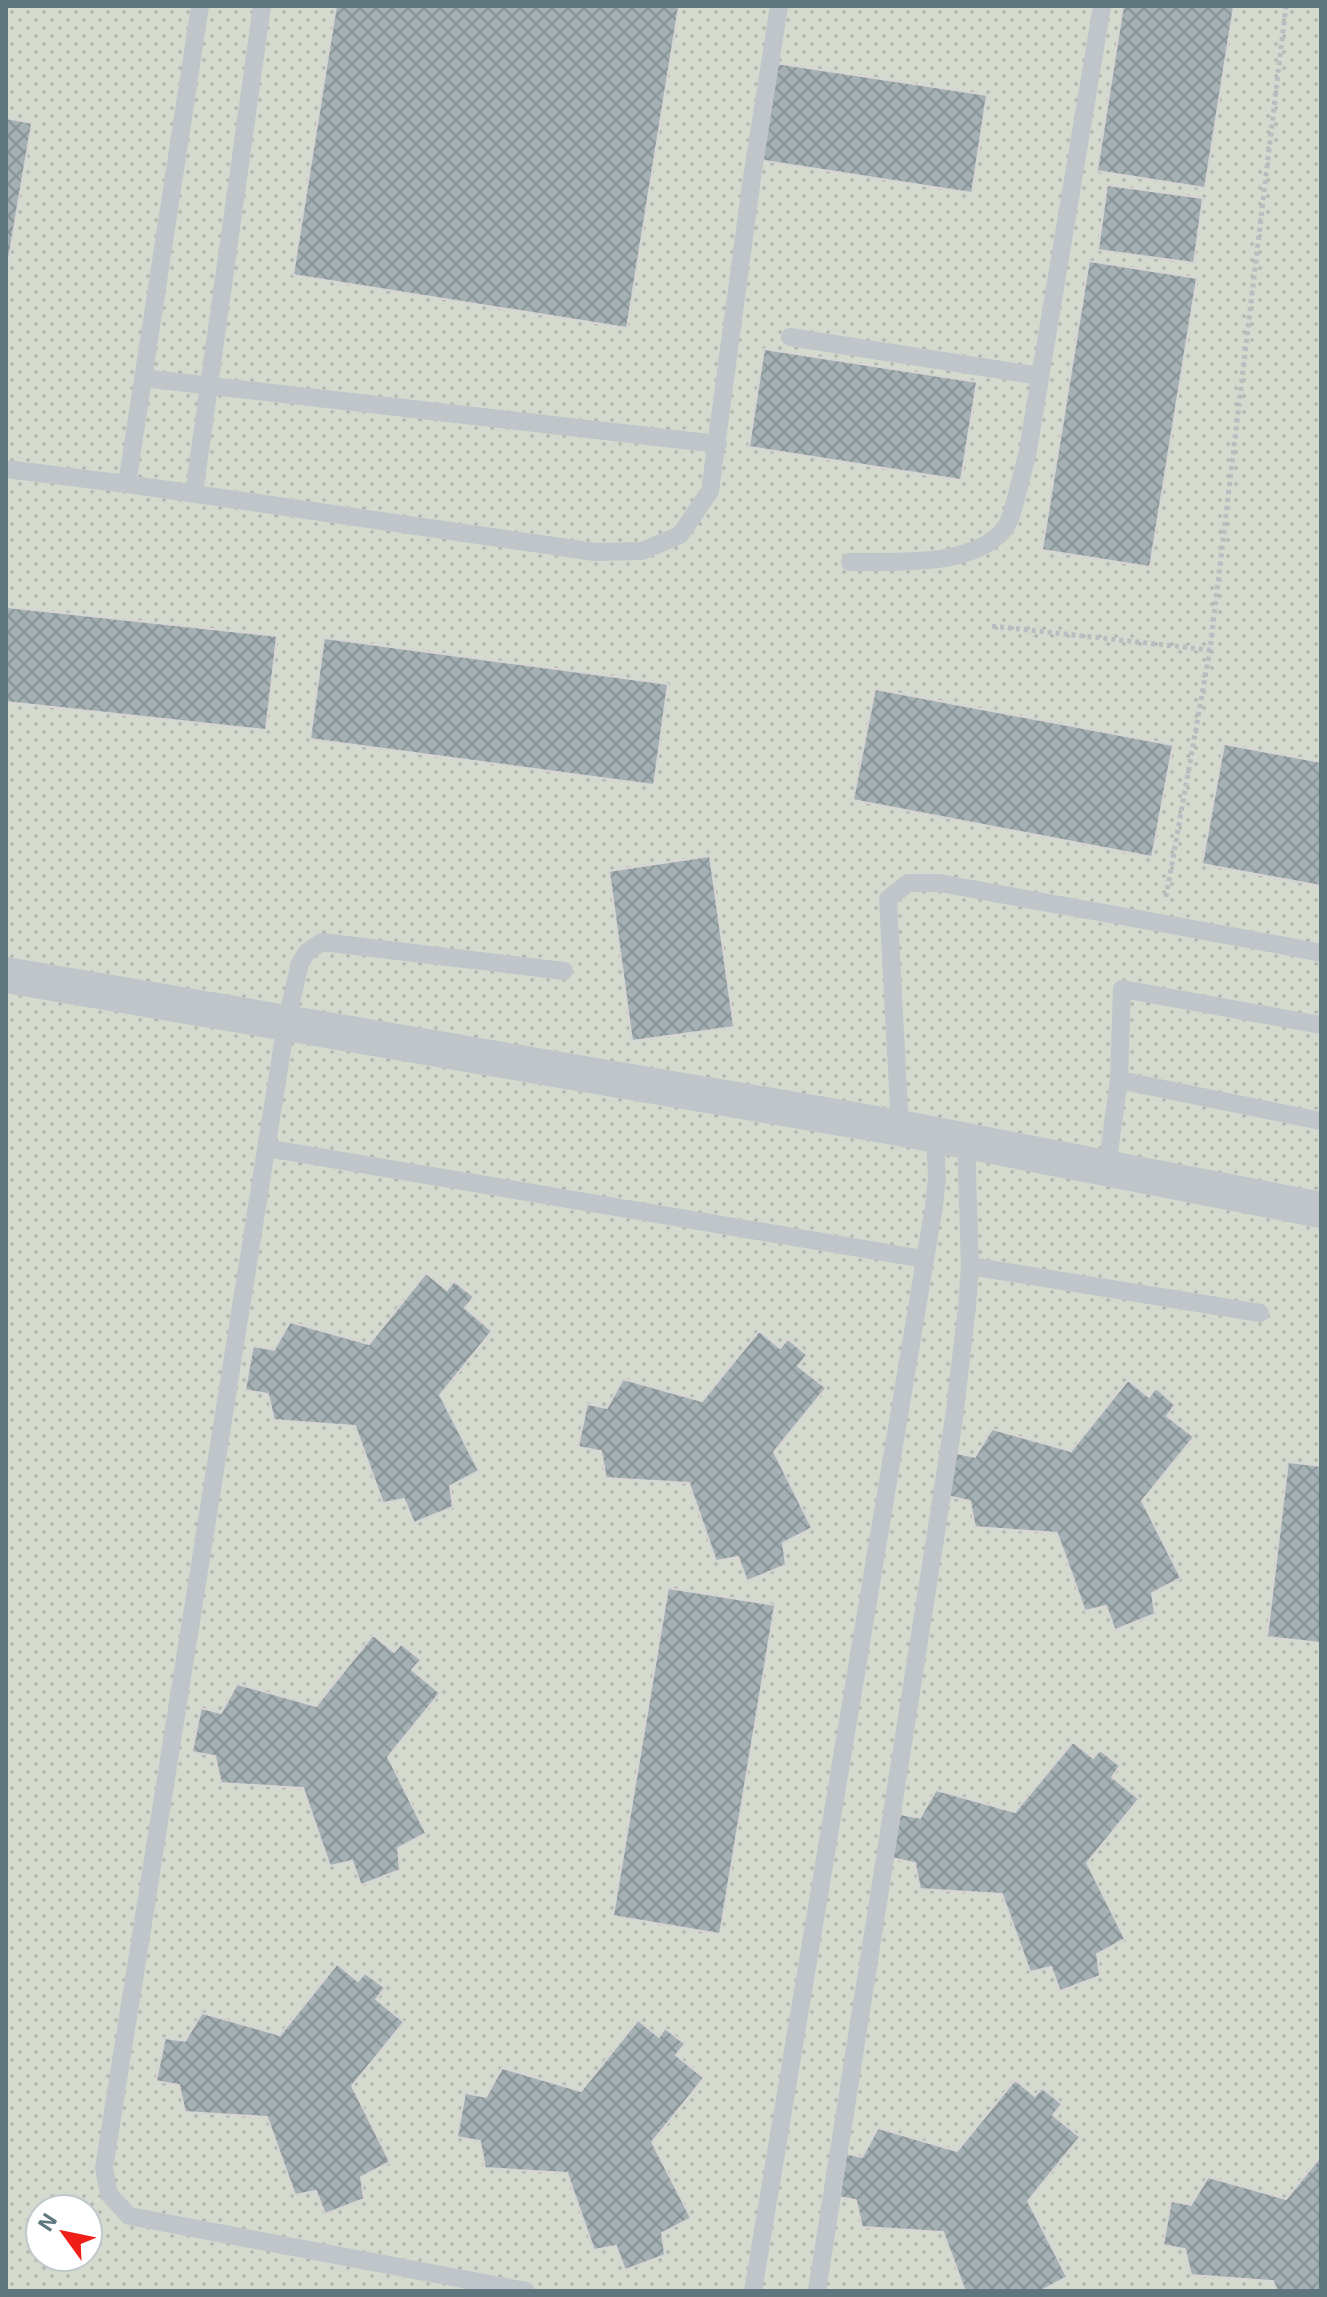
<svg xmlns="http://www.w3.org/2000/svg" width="1327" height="2297" viewBox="0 0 1327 2297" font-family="'Exo 2',sans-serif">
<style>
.park{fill:url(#park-dots);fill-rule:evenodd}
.building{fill:url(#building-cross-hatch);stroke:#d6d5d3;stroke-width:2}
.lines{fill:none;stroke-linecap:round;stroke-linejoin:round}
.path{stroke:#b9bdbf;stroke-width:5;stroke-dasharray:4 4;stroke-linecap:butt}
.lane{stroke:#bfc5c8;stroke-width:18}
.street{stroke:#bfc5c8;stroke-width:36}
</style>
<defs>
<pattern id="park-dots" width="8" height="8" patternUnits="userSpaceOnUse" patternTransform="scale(2)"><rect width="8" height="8" fill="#d5dacf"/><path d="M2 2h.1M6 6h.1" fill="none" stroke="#b0b5ad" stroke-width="1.8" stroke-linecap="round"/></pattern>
<pattern id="building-cross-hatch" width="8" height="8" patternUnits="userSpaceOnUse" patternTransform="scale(2)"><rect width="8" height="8" fill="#a4b0b3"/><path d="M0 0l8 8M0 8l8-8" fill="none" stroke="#899497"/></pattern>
</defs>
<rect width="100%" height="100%" fill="#f5f4f0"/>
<path class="park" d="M6 6H1321V2291H6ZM40 2209H88V2257H40Z"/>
<path class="building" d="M336 6H679L627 328 293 275Z
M1123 6H1234L1205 188 1097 171Z
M775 63 987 95 972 193 759 160Z
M6 118 32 123 6 275Z
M1107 185 1203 198 1194 263 1098 250Z
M1089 261 1197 278 1150 567 1042 550Z
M764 349 977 382 961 480 749 447Z
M6 607 277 636 266 730 6 702Z
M324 638 668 684 654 785 310 739Z
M875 689 1173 745 1152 857 853 800Z
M1224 744 1321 762V886L1202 864Z
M710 856 734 1027 632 1041 609 871Z
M426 1273 447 1290 454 1281 474 1297 465 1308 492 1331 440 1395 479 1471 450 1486 453 1507 414 1523 404 1499 383 1503 355 1426 274 1420 268 1394 245 1390 253 1346 274 1350 290 1322 369 1344Z
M759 1331 780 1348 788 1339 807 1355 798 1366 826 1388 774 1452 812 1528 783 1543 786 1565 747 1581 738 1557 716 1561 689 1483 606 1478 601 1451 578 1447 587 1404 607 1408 623 1379 702 1401Z
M1128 1380 1149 1397 1156 1388 1175 1405 1167 1416 1194 1437 1142 1501 1181 1578 1152 1593 1155 1614 1115 1630 1106 1606 1085 1611 1057 1533 975 1527 970 1501 947 1496 956 1453 975 1457 992 1429 1071 1451Z
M1288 1462 1321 1466V1643L1267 1637Z
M668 1588 775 1605 720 1934 613 1916Z
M373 1635 394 1652 401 1644 421 1660 412 1670 440 1693 388 1757 426 1833 398 1848 400 1870 361 1885 352 1861 330 1866 303 1788 221 1783 215 1756 192 1752 201 1708 221 1713 237 1684 316 1706Z
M1073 1742 1093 1758 1100 1750 1120 1766 1112 1777 1139 1799 1087 1863 1125 1939 1097 1954 1100 1976 1060 1991 1051 1967 1030 1972 1002 1894 920 1889 915 1863 892 1858 900 1814 920 1818 936 1790 1015 1812Z
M337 1964 358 1981 365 1973 385 1988 376 1999 404 2022 352 2086 390 2162 361 2177 364 2199 325 2214 316 2191 295 2195 267 2117 185 2112 179 2085 156 2081 165 2038 185 2041 202 2013 280 2035Z
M638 2020 659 2037 665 2028 685 2044 676 2055 704 2078 652 2142 691 2218 662 2233 665 2255 625 2270 616 2246 594 2250 567 2173 485 2168 480 2141 457 2137 465 2093 486 2097 502 2068 581 2091Z
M1015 2080 1035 2096 1042 2088 1062 2104 1053 2115 1080 2137 1028 2201 1067 2277 1041 2291H965L943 2232 862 2227 856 2200 833 2196 841 2152 862 2157 878 2128 957 2151Z
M1321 2156V2291H1277L1273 2281 1191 2275 1185 2249 1163 2245 1171 2201 1191 2205 1208 2177 1286 2199Z"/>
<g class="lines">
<path class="path" d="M992 626 1210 650
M1166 897 1210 650 1286 6"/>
<path class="lane" d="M790 337 1040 376
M143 378 718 444
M6 469 127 484 595 552 642 551 680 535 710 491 752 178 779 6
M127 484 200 6
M194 493 262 6
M850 562C896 561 974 568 1005 528 1013 519 1022 471 1027 456L1102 6
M1119 1080 1321 1121
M900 1128 888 899 908 883H940C1067 907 1194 928 1321 953
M266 1148 924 1259
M1107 1167 1119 1080 1122 989 1321 1025
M970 1266 1260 1313
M526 2291 129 2216 109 2194 104 2168 286 1024 300 963 307 952 322 942 564 971
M753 2291 934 1206 937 1178 935 1134
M817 2291 954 1418 967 1307 970 1266 966 1140"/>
<path class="street" d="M6 975 900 1128 1321 1210"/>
</g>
<rect width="1327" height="2297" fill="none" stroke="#5e767e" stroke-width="16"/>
<g transform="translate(64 2233) rotate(303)"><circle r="38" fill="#ffffff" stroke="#bfc8cb" stroke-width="2"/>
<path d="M0-6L14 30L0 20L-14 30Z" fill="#ef1f17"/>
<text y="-12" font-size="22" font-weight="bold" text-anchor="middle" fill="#5e767e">N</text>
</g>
</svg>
